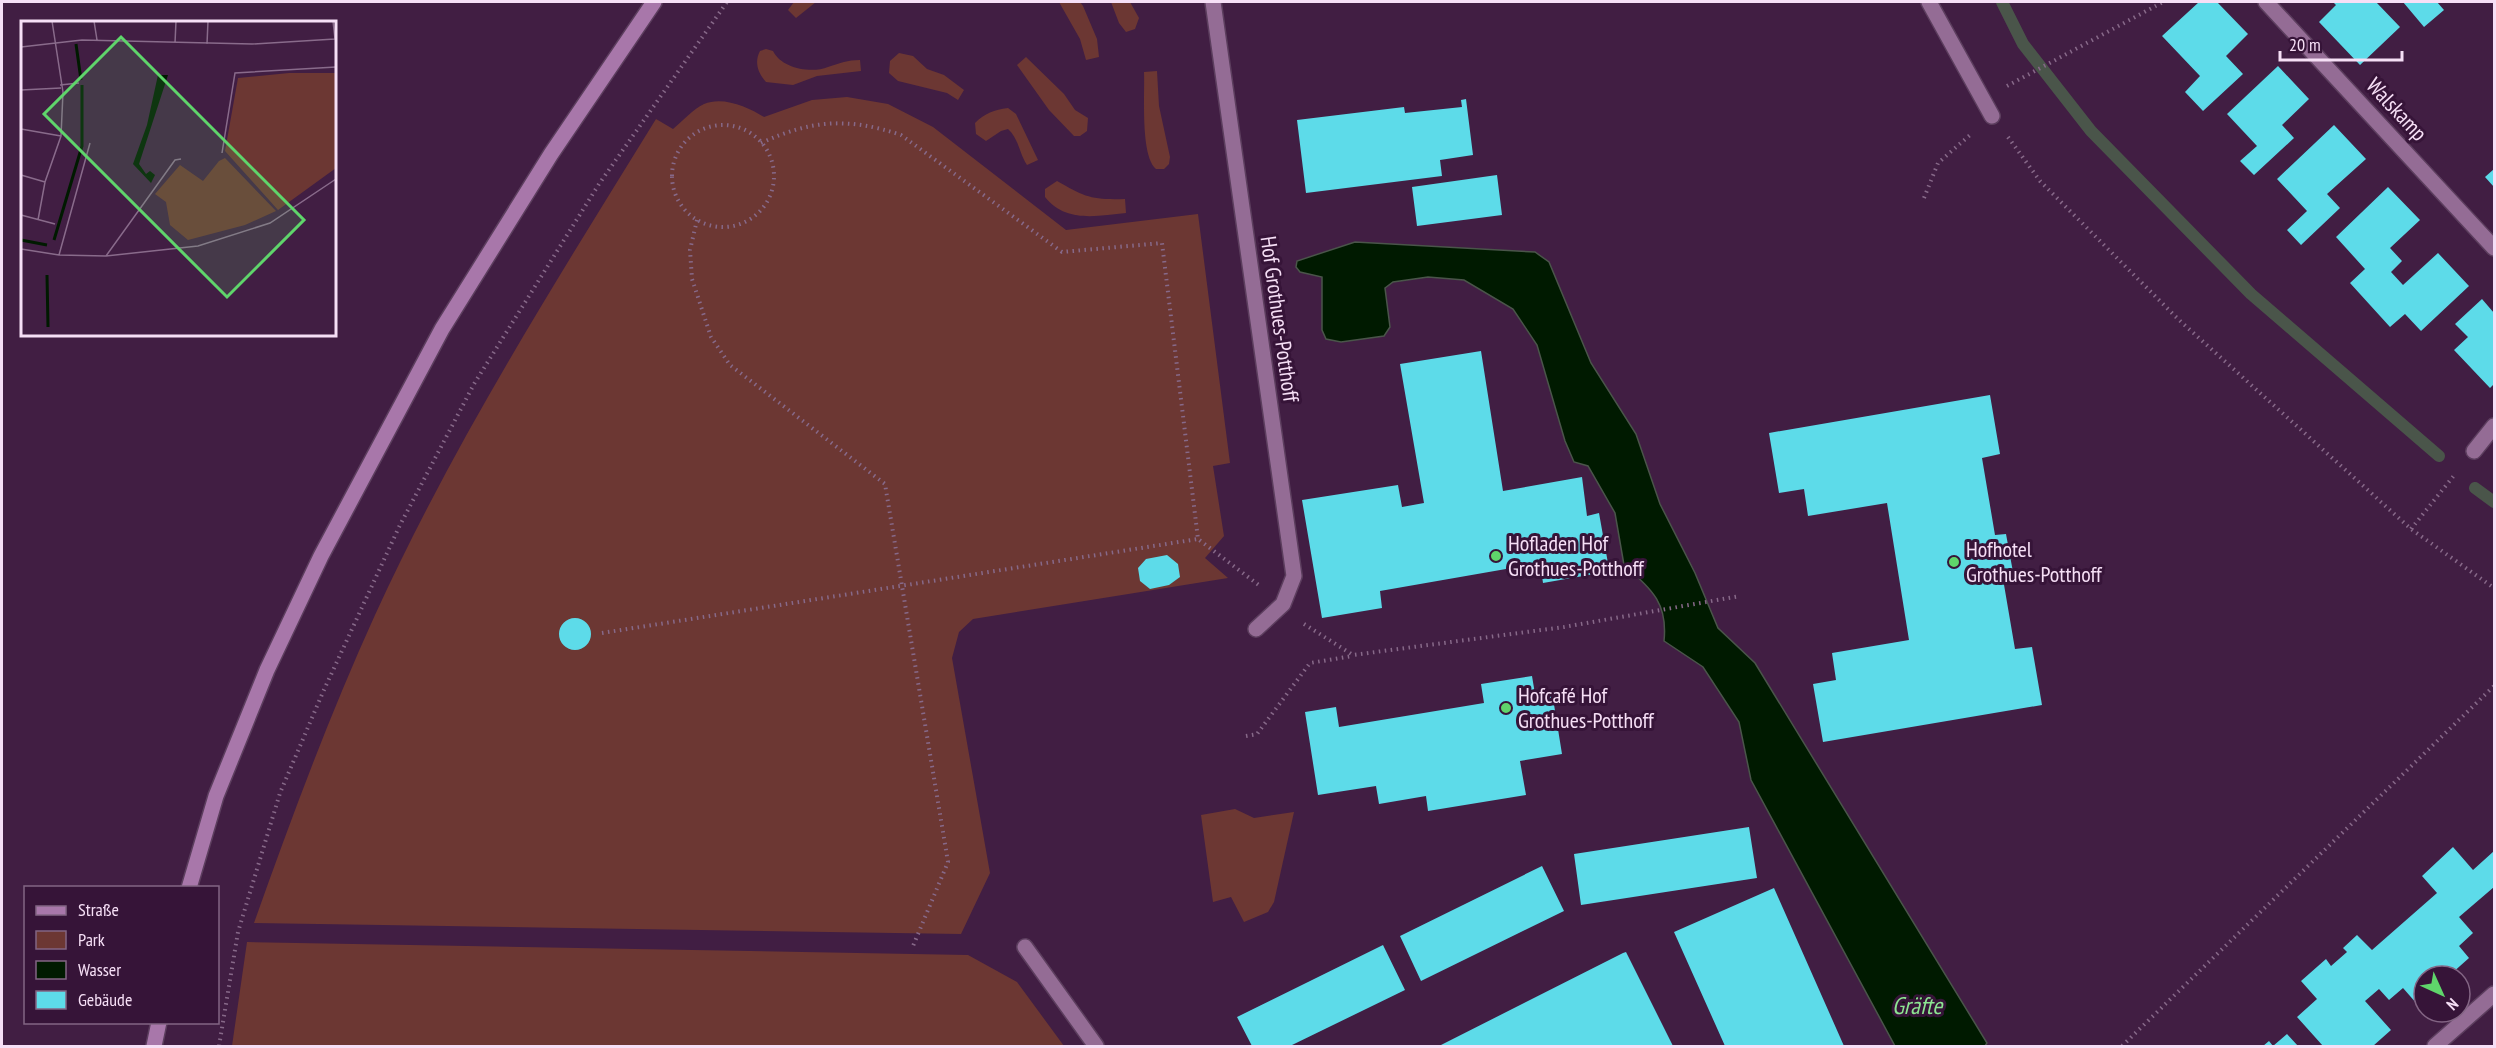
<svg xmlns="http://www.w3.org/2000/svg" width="2496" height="1048" viewBox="0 0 2496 1048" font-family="'PT Sans Narrow',sans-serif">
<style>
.green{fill:#6c3733}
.water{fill:#001a00;stroke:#4a554a;stroke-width:1.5}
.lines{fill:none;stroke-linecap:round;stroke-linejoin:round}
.stream{stroke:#4a554a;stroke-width:12}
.building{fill:#5ddbe9}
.service-casing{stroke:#5c3e5e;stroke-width:18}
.minor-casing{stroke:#5c3e5e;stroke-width:18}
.secondary-casing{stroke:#5c3e5e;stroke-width:18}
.path{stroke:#876989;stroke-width:4;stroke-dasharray:1.5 4.5;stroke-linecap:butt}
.service{stroke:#946c95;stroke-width:15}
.minor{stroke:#946c95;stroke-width:15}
.secondary{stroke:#a877aa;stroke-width:15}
.poi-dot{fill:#5fd56b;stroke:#361438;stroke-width:2}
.labels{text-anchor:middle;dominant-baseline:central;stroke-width:6;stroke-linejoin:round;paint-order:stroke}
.street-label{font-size:22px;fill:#f6dff6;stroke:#361438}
.poi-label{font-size:22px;fill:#f6dff6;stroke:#361438;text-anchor:start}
.water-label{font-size:24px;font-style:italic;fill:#8de592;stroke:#361438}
.inset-river{fill:none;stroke:#001a00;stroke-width:3}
.inset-road{fill:none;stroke:#896b8b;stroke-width:1.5}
.view{fill:#5fd56b;fill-opacity:0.15;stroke:#5fd56b;stroke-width:3}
.inset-edge{fill:none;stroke:#f6dff6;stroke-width:3}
</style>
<rect width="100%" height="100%" fill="#411e43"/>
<path class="green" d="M794 2H816L796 18 788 10Z
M1059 2H1080L1083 6 1097 39 1099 57 1086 60 1080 39Z
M1111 2H1130L1139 18 1135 29 1126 32 1119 23Z
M766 49 773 51C781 68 811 74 828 67 841 63 847 60 860 60L861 71 817 76 793 85 766 82C758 73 754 62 760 51Z
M899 53 913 56 927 69 944 75 964 90 958 100 947 93 898 81 889 73 890 61Z
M1026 57 1064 94 1075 110 1088 118 1087 131 1080 136H1074L1049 110 1017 65Z
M1157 71 1159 106 1170 157 1169 164 1164 169H1156C1140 156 1145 93 1144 72Z
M847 97 888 104 933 127 1066 230 1198 214 1230 463 1213 466 1224 536 1205 558 1228 578 973 619 959 632 952 658 990 873 961 934 254 923C291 819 329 716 375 615 454 442 556 281 656 119L673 129C682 122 693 109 704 104 723 96 748 107 764 117L812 100Z
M1008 108 1016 114 1038 160 1027 165C1019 153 1019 139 1008 129L1001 131 986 141 976 134 975 123C985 113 994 110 1008 108Z
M1057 181C1085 197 1091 200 1125 199L1126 213C1096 216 1066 223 1045 197V189Z
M1235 809 1254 818 1294 812 1274 902 1268 912 1244 922 1231 897 1213 902 1201 815Z
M247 942 968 955 1017 982 1064 1046H232Z"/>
<path class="water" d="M1355 242 1535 252 1549 262 1591 363 1636 434 1660 504 1695 573 1718 628 1755 663 1987 1043 1985 1046H1895L1751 780 1739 722 1703 667 1664 641C1668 602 1651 589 1624 565L1615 513 1588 466 1574 462 1565 441 1537 345 1513 309 1464 280 1428 277 1393 282 1385 288 1390 327 1384 336 1341 342 1326 339 1322 330V277L1300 272 1296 267 1297 261Z"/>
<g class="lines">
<path class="stream" d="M2002 2 2023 44 2091 131 2251 294 2439 456
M2475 488 2494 502"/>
</g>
<path class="building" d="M2199 2H2217L2248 34 2226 56 2243 74 2203 111 2185 92 2200 76 2162 36Z
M2333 2H2376L2400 27 2360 65 2319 22 2336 5Z
M2403 2H2437L2444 10 2424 27Z
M2278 66 2309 99 2282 125 2294 138 2254 175 2240 161 2257 146 2227 114Z
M1466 99 1473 155 1440 160 1442 176 1306 193 1297 120 1404 107 1405 113 1462 107 1461 100Z
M2334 125 2366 159 2327 194 2340 208 2301 245 2287 230 2307 211 2277 179Z
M2494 169V187L2485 177Z
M1497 175 1502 215 1417 226 1412 187Z
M2388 187 2420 220 2390 248 2402 261 2391 272 2403 285 2438 253 2469 286 2421 331 2405 314 2390 327 2350 283 2365 269 2336 237Z
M2482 299 2494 313V384L2490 388 2454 350 2468 337 2455 324Z
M1481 351 1503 491 1582 477 1587 516 1599 513 1609 569H1605L1606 572 1543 583 1540 563 1380 591 1382 608 1322 618 1302 500 1398 485 1402 507 1424 503 1400 364Z
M1990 395 2000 454 1982 458 1995 535 2006 534 2013 572 2002 573 2015 649 2032 647 2042 705 1823 742 1813 684 1836 680 1832 653 1909 640 1887 503 1808 516 1804 489 1779 493 1769 433Z
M1167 555 1178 564 1180 577 1169 585 1150 589 1140 581 1138 568 1146 559Z
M559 634a16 16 0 1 1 32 0a16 16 0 1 1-32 0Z
M1532 676 1535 694 1552 692 1562 754 1520 761 1526 795 1428 811 1426 796 1379 804 1376 786 1318 795 1305 712 1336 707 1339 727 1484 703 1481 684Z
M1749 827 1757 878 1581 905 1574 854Z
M2453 847 2473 870 2494 851V887L2459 917 2473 933 2459 946 2469 958 2451 974 2452 976H2424V998L2417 1004 2403 988 2389 1000 2379 989 2365 1001 2391 1030 2373 1046H2323L2297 1017 2317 999 2301 981 2326 959 2331 966 2347 952 2343 948 2357 935 2372 950 2437 893 2422 876Z
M1542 866 1564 911 1421 981 1400 936Z
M1774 888 1844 1046H1725L1674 932Z
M1383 945 1405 990 1290 1046H1252L1237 1017Z
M1626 952 1673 1046H1439L1623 953Z
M2287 1034 2298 1046H2263L2269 1041 2273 1046Z"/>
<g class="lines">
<g class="service-casing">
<path id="service" d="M1213 2 1294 576 1283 604 1256 629
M1929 2 1992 116
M1025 947 1096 1046"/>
</g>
<g class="minor-casing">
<path id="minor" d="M2266 2 2494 248
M2474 451 2494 426
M2435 1046 2494 994"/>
</g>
<g class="secondary-casing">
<path id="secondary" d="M189 888 216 796 267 670 321 556 442 329 551 154 654 2
M154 1046 159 1022"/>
</g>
<path class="path" d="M2007 86 2163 2
M672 176a51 51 0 1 1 102 0a51 51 0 1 1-102 0Z
M2008 137 2040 181 2178 319 2411 529 2494 588
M761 143C811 120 848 117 901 135L1062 252 1162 243 1198 539 1260 586
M1924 198 1938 163 1970 135
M697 220 690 250 692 279 711 337 730 365 885 484 948 862 913 946
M2411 529 2456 473
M1304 624 1353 655 1564 627 1740 596
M602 633 1198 539
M1246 736 1257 734 1310 663 1352 656
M219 1046 238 932 280 793 323 692 399 527 474 384 599 184 727 2
M2122 1046 2494 686"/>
<use href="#service" class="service"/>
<use href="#minor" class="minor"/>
<use href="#secondary" class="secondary"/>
</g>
<g class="poi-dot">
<circle cx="1496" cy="556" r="6"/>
<circle cx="1954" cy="562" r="6"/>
<circle cx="1506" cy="708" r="6"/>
</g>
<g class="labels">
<g class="street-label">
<text transform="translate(2397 109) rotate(47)">Walskamp</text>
<text transform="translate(1280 319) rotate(82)">Hof Grothues-Potthoff</text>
</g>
<g class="poi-label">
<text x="1508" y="543">Hofladen Hof<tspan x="1508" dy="25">Grothues-Potthoff</tspan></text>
<text x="1966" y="549">Hofhotel<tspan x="1966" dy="25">Grothues-Potthoff</tspan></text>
<text x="1518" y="695">Hofcafé Hof<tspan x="1518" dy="25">Grothues-Potthoff</tspan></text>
</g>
<g class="water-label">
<text x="1917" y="1005">Gräfte</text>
</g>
</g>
<g transform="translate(21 21)">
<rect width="315" height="315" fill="#411e43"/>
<path d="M268 52H315V147L257 189 204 130 217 57ZM204 137 255 190 224 204 167 219 149 204 145 181 134 173 159 144 182 160 198 140Z" fill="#6c3733"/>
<path d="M137 54H147L118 143 125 153 129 150 134 154 130 162 112 143 126 104Z" fill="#001a00"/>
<path class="inset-river" d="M55 23 60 59M0 219 26 224M33 219 61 125V64M26 254 27 306"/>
<path class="inset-road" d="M73 0 76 19M312 0 314 18M154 22 155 0M186 23 187 0M0 26 61 19 231 23 314 18M39 64 58 62M0 69 40 67M0 108 40 115M201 132 214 52 315 46M0 154 24 161M0 194 34 203M17 199 24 161 40 115 42 71 31 0M0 228 38 234 85 235 177 225 249 202 315 158M38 234 69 122M85 235 154 139 160 138"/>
<path class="view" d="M100 16 283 199 206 276 23 93Z"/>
<rect width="315" height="315" class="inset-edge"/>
</g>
<rect width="2496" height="1048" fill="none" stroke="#f6dff6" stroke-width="6"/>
<rect x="24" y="886" width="195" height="138" fill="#361438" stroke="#836584" stroke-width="1.5"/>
<rect x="36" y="906" width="30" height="9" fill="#a877aa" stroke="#836584" stroke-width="1.5"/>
<text x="78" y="916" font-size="18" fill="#f6dff6">Straße</text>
<rect x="36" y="931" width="30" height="18" fill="#6c3733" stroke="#836584" stroke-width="1.5"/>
<text x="78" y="946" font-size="18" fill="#f6dff6">Park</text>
<rect x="36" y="961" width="30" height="18" fill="#001a00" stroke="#836584" stroke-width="1.5"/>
<text x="78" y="976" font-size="18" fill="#f6dff6">Wasser</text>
<rect x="36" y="991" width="30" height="18" fill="#5ddbe9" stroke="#836584" stroke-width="1.5"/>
<text x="78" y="1006" font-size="18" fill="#f6dff6">Gebäude</text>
<g transform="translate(2442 994) rotate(135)"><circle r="28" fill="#361438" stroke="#836584" stroke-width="1.5"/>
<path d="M0-4.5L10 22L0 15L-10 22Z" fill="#5fd56b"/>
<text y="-9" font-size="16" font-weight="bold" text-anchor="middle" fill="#f6dff6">N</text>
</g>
<path d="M2280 51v9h122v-9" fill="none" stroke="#f6dff6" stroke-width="3"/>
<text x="2289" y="51" font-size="18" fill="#f6dff6" stroke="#361438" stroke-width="4.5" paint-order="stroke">20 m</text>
</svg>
